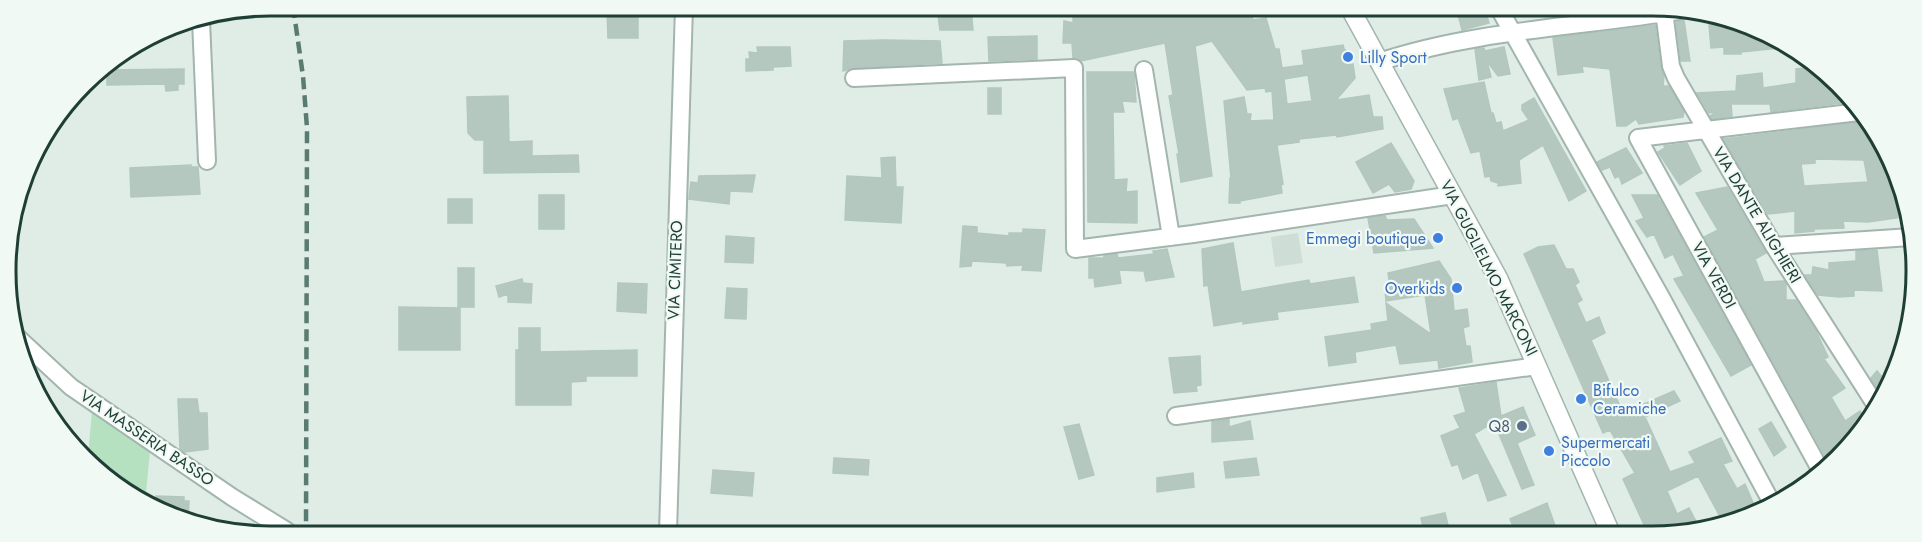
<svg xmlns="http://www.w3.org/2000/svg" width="1922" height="542" viewBox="0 0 1922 542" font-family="Jost,sans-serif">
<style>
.built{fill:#ceddd6}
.green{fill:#b6e1c1}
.building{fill:#b5c8c0;stroke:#b2c7be;stroke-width:1.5;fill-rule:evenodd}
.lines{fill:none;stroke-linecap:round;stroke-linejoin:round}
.minor-casing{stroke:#a2b5ae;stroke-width:20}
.tertiary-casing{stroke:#a2b5ae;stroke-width:21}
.minor{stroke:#fff;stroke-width:16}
.tertiary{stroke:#fff;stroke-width:18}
.rail{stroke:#597b71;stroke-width:4.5;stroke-dasharray:12 6;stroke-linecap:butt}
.shop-dot{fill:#3f7fe0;stroke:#f1f9f5;stroke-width:2}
.service-dot{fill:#5c6f8a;stroke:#f1f9f5;stroke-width:2}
.labels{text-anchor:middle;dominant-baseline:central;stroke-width:4.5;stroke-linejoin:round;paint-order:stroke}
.shop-label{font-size:16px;fill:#366cbe;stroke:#f1f9f5;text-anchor:start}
.street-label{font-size:16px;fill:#1f3f36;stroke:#f1f9f5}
.service-label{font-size:16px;fill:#4e5e75;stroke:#f1f9f5;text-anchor:end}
.rim{fill:none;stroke:#1f3f36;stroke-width:3}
</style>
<rect width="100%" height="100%" fill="#e0ede7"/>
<path class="built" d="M1298 233 1303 263 1275 267 1271 237Z"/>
<path class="green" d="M92 411 150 452 145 503 138 500 88 456Z"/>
<path class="building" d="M624 7H635V13H638V38H608L607 9H624Z
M937 8H971L973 30H940Z
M1084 9H1152L1153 15 1187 11V9H1250L1253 20 1266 18 1275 49H1279L1282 68 1304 65 1302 51 1343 45 1344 49 1348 52 1350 65 1353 64 1355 78 1336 100 1369 95 1373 117H1382L1383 129 1337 137 1336 135 1299 139V142L1277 145 1283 184 1281 185 1282 193 1240 201V203H1229L1230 178H1231L1224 101 1244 97 1247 114H1251L1250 121 1274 120 1272 91 1266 92 1265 88 1247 90 1212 41 1195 46 1212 176 1181 182 1177 154H1179L1169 96 1173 95 1165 43 1081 61 1073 58 1072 43H1063L1064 21 1073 23V14H1084ZM1308 75 1312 101 1287 104 1284 79Z
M1457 10H1485L1489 23 1462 30Z
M1708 13 1740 26 1789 47 1741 52V54H1724V47L1711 48Z
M1684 20 1690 61H1681L1676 22Z
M1655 25 1661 68 1664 76 1663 86H1669L1684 112 1683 117 1639 124 1636 119 1626 126H1617L1610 69 1582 66 1583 72 1558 75 1553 38Z
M1037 36V59L989 61 988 37Z
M884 40 940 41 942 63 854 68 843 71 844 41Z
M757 47H790L791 66 773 67V70L746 71V59H750L749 52 758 53Z
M1504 47 1510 74 1498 76 1487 61 1491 77 1479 80 1475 49 1484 48 1485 51Z
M1814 67 1850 102 1771 112 1770 104H1731L1732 116 1712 119 1710 116 1717 112 1709 113 1697 93 1736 91 1737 76 1762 73 1763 88 1796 83V69Z
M184 69V84H178V90L166 91 165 84 107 85V70Z
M1087 72H1134L1136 102 1122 101 1124 112H1113L1114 180 1127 179 1126 192 1137 191V223L1088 222Z
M1484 82 1491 113H1493L1496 123 1501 122 1503 131 1529 120 1522 110V105L1534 98 1586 191 1569 201 1543 145 1519 160 1521 183 1498 186V183L1491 181 1490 176 1485 177 1480 151 1471 153 1458 118 1453 120 1444 89Z
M988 88H1001V114H988Z
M508 96 509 142 532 141V156L578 155 579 172 484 173V140H475L468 133 467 97Z
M1867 119 1871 123 1910 216 1868 222 1843 221 1844 228 1814 229V231L1795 233V211L1768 214 1723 139 1860 122ZM1815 159 1864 160 1868 182 1804 186 1801 164 1815 163Z
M1391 143 1414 181 1411 189 1395 192 1389 184 1373 193 1356 162Z
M1687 143 1701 171 1680 185 1658 152 1665 148 1664 146Z
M1626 148 1642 173 1622 184 1619 176 1615 178 1610 167 1602 170 1597 162Z
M895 157 896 187H903L901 223 845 220 847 176 882 178 881 158Z
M191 165V167H198L200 194 131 197 130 168Z
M755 175 752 192 730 191 729 204 689 199 691 182 698 183 699 176Z
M1727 187 1766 253 1755 259 1764 282 1784 281 1786 284V300H1796L1816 331 1828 357 1824 359 1845 388 1831 397 1845 421 1860 411 1867 421 1838 459 1830 465 1704 237 1718 230 1696 193Z
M539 195H564V229H539Z
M1632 195H1657L1659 198 1656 200H1660L1751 365 1731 376 1674 279 1684 276 1673 254 1665 258 1654 234 1647 237 1636 221 1644 218Z
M448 199H472V223H448Z
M1385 216 1387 220 1414 219 1433 248 1374 253 1368 218Z
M963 226 977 227V233L1009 236V233H1023V229L1045 230 1041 271 1022 270 1023 265 1007 266 1006 263 972 261 971 266 960 267Z
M726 236 754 238 753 263 725 262Z
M1233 243 1241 292 1309 280 1310 284 1354 277 1358 302 1277 312 1278 319 1243 324V321L1214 326 1208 285 1204 286 1202 249Z
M1554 245 1566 269H1573L1579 282 1575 285 1582 300 1577 303 1586 323 1599 317 1605 333 1591 340 1623 413 1674 391 1680 401 1645 417 1670 472 1695 463 1689 452 1721 438 1732 461 1723 464 1737 489 1745 484 1757 512 1723 522 1698 476 1667 491 1677 514 1689 508 1700 529 1685 534H1661L1657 524 1646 529 1623 479 1635 473 1610 430 1603 433 1524 254 1538 247Z
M1167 249 1174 277 1146 281 1144 271 1119 270 1121 283 1095 287 1094 278H1089V258H1104V256L1117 254 1118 258 1154 254 1153 251Z
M1877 250 1882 291 1854 290V296L1839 297 1818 295 1805 275H1812L1813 267 1829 270V263L1856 261V251Z
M1439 261 1451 279 1454 311 1467 309 1469 326 1463 328 1466 346H1470L1472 362 1439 368 1438 360 1400 364 1396 345 1355 352 1356 362 1329 366 1325 337 1372 330 1371 324 1388 321 1386 303 1431 334 1425 295 1386 301 1385 289 1390 286 1388 273Z
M458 268H474V307H458Z
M522 279 523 283 532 284 531 303 508 302V294L499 297 496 286Z
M618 283 647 284 646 313 617 311Z
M727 288 747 289 746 319 725 318Z
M399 307 460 308V350H399Z
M519 328H540V352L637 350V376H586V381L571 382V405H516V350H519Z
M1200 356 1201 385 1196 386 1197 391 1174 393 1169 358Z
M1877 371 1883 378 1891 375 1883 397 1871 378Z
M1496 382 1501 416 1523 407 1535 435 1517 443 1534 485 1522 489 1494 422 1474 434 1506 495 1488 501 1478 472 1463 479 1458 464 1452 466 1441 436 1460 428 1454 416 1466 412 1459 388Z
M178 399H197L199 413H207L208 449 185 452 180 449Z
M1229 419V427L1250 421 1253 439 1212 442V422Z
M1771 422 1786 447 1774 456 1759 429Z
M1079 424 1094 475 1079 479 1064 427Z
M834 458 869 460 868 475 833 473Z
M1256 458 1259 475 1226 478 1224 462Z
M713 470 754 473 752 496 711 493Z
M1193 473 1194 487 1157 492V478Z
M156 496 184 497V501H189L188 519 155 507Z
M1547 503 1558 534 1516 533 1510 519Z
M1445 513 1450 533H1424L1421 518Z"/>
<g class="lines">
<g class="minor-casing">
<path id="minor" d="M1500 10 1662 299 1773 505
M1664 11 1671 66 1676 78 1774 246 1877 407
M201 20 207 161
M1379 62C1475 30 1579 27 1678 11
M1144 70 1171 237
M854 78 1074 68 1075 249 1193 234 1453 195
M1774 246 1911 237
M15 335 71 387 232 497 287 531
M1176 416 1537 366
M1821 471 1638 138 1859 112
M668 532 684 7"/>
</g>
<g class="tertiary-casing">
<path id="tertiary" d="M1351 10 1498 278 1611 534"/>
</g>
<use href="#minor" class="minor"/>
<use href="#tertiary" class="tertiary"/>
<path class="rail" d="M293 6 303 76 307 128 306 531"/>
</g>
<g class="shop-dot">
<circle cx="1348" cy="57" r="6"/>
<circle cx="1438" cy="238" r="6"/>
<circle cx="1457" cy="288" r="6"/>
<circle cx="1581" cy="399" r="6"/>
<circle cx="1549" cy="451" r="6"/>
</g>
<circle class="service-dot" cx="1522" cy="426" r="6"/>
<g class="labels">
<g class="shop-label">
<text x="1360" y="57">Lilly Sport</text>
<text x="1426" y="238" text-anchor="end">Emmegi boutique</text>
<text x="1445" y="288" text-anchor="end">Overkids</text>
<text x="1593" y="390">Bifulco<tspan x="1593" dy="18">Ceramiche</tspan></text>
<text x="1561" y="442">Supermercati<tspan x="1561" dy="18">Piccolo</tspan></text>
</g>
<g class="street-label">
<text transform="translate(1757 215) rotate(59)">VIA DANTE ALIGHIERI</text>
<text transform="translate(1489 268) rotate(63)">VIA GUGLIELMO MARCONI</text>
<text transform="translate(675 270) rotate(-88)">VIA CIMITERO</text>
<text transform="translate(1714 275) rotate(61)">VIA VERDI</text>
<text transform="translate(147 438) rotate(34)">VIA MASSERIA BASSO</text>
</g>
<g class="service-label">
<text x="1510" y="426">Q8</text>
</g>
</g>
<path d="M0 0H1922V542H0ZM270 16H1652A254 254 0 0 1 1906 270V272A254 254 0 0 1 1652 526H270A254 254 0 0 1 16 272V270A254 254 0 0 1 270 16Z" fill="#f1f9f5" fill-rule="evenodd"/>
<path class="rim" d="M270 16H1652A254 254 0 0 1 1906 270V272A254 254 0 0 1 1652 526H270A254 254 0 0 1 16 272V270A254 254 0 0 1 270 16Z"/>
</svg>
